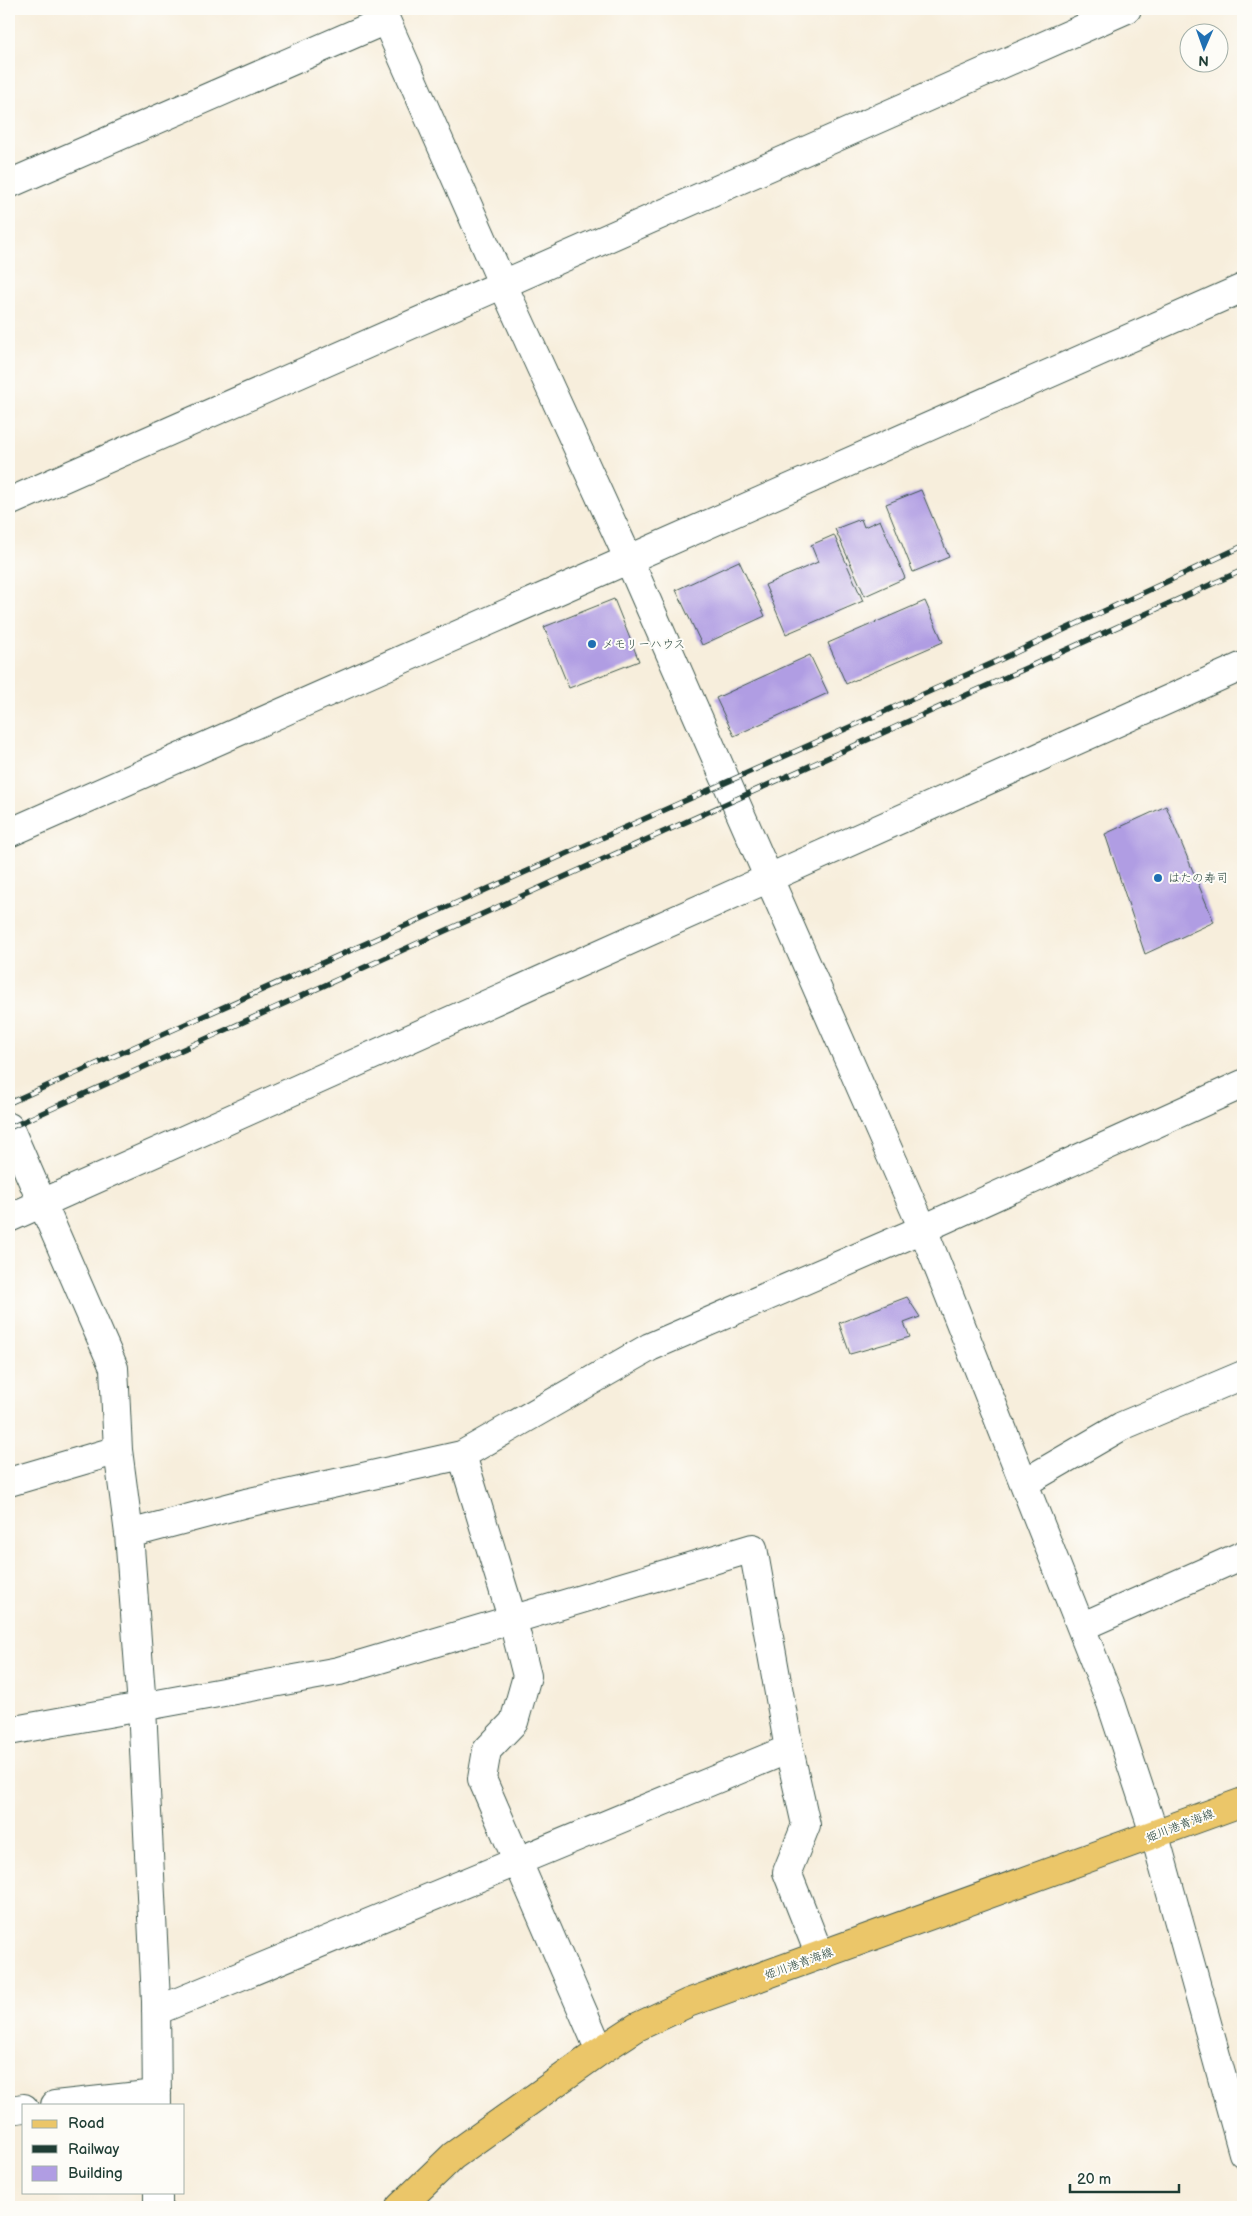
<svg xmlns="http://www.w3.org/2000/svg" width="1252" height="2216" viewBox="0 0 1252 2216" font-family="'Balsamiq Sans','Klee One',sans-serif">
<style>
.building{fill:#b09de3}
.lines{fill:none;stroke-linecap:round;stroke-linejoin:round}
.minor-casing{stroke:#3f584d;stroke-width:30}
.major-casing{stroke:#3f584d;stroke-width:30}
.minor{stroke:#fff;stroke-width:28}
.major{stroke:#ebc669;stroke-width:28}
.rail-casing{stroke:#1f3d34;stroke-width:5.5}
.rail{stroke:#fdfcf7;stroke-width:4;stroke-dasharray:11;stroke-linecap:butt}
.poi-dot{fill:#1f6fb2;stroke:#fdfcf7;stroke-width:2}
.labels{text-anchor:middle;dominant-baseline:central;stroke-width:4;stroke-linejoin:round;paint-order:stroke}
.poi-label{font-size:12px;fill:#1f3d34;stroke:#fdfcf7;text-anchor:start}
.street-label{font-size:12px;fill:#1f3d34;stroke:#fdfcf7}
</style>
<rect width="100%" height="100%" fill="#fdfcf7"/>
<filter id="ink" filterUnits="userSpaceOnUse"><feTurbulence type="fractalNoise" baseFrequency=".02" numOctaves="2"/><feDisplacementMap in="SourceGraphic" scale="10" xChannelSelector="R" yChannelSelector="G"/><feConvolveMatrix kernelMatrix="1 2 1 2 8 2 1 2 1" color-interpolation-filters="sRGB"/></filter>
<filter id="wash" filterUnits="userSpaceOnUse"><feTurbulence type="fractalNoise" baseFrequency=".0096" numOctaves="4" result="noise"/><feDisplacementMap in="SourceGraphic" scale="20" xChannelSelector="R" yChannelSelector="G"/><feGaussianBlur stdDeviation="1.12" result="paint"/><feColorMatrix in="noise" values="0 0 0 0 0 0 0 0 0 0 0 0 0 0 0 0 0 1.4 0 .05"/><feComposite in="paint" operator="in"/></filter>
<g filter="url(#wash)">
<rect width="100%" height="100%" fill="#f7eedc"/>
<g id="blocks">
<path class="building" d="M921 490 949 557 913 572 886 504Z
M861 519 864 527 880 520 905 578 865 596 835 529Z
M834 535 863 601 786 634 765 585 818 562 811 545Z
M739 561 765 616 702 645 676 590Z
M614 599 639 661 569 688 544 627Z
M925 601 943 642 846 684 828 643Z
M810 655 828 693 734 736 716 698Z
M1166 806 1214 922 1145 954 1105 834Z
M907 1297 920 1317 904 1323 910 1337 850 1354 839 1323Z"/>
</g>
</g>
<g filter="url(#ink)">
<use href="#blocks" fill-opacity="0" stroke="#3f584d" stroke-width="1"/>
<g class="lines">
<g class="minor-casing">
<path id="minor" d="M381 9 503 285 629 560 923 1229 1111 1703 1155 1836 1243 2153
M9 184 386 20
M9 502 1127 9
M9 833 1243 288
M9 1127 114 1368 118 1450 129 1534 142 1707 156 2001 157 2105
M9 1218 1243 666
M462 1455 513 1621 527 1676 514 1722 487 1750 482 1779 600 2051
M9 1482 118 1450
M1024 1483 1122 1426 1243 1375
M129 1534 246 1503 462 1455 650 1347 923 1229 1243 1084
M1081 1627 1243 1555
M9 1731 339 1671 753 1548 789 1749 806 1825 787 1872 820 1956
M156 2011 789 1749
M55 2105 157 2094
M9 2110 24 2108
M158 2192V2207"/>
</g>
<g class="major-casing">
<path id="major" d="M400 2207 453 2156 600 2051 637 2027 688 2003 1243 1802"/>
</g>
<use href="#minor" class="minor"/>
<use href="#major" class="major"/>
<g class="rail-casing">
<path id="rail" d="M9 1103 993 663 1243 546
M9 1128 1243 570"/>
</g>
<use href="#rail" class="rail"/>
</g>
</g>
<g class="poi-dot">
<circle cx="592" cy="644" r="5"/>
<circle cx="1158" cy="878" r="5"/>
</g>
<g class="labels">
<g class="poi-label">
<text x="602" y="644">メモリーハウス</text>
<text x="1168" y="878">はたの寿司</text>
</g>
<g class="street-label">
<text transform="translate(1180 1826) rotate(-21)">姫川港青海線</text>
<text transform="translate(799 1964) rotate(-20)">姫川港青海線</text>
</g>
</g>
<rect width="1252" height="2216" fill="none" stroke="#fdfcf7" stroke-width="30"/>
<rect x="22" y="2104" width="162" height="90" fill="#fdfcf7" stroke="#a4b0a9"/>
<rect x="32" y="2120" width="25" height="8" fill="#ebc669" stroke="#a4b0a9"/>
<text x="68" y="2128" font-size="15" fill="#1f3d34">Road</text>
<rect x="32" y="2145" width="25" height="8" fill="#1f3d34" stroke="#a4b0a9"/>
<text x="68" y="2154" font-size="15" fill="#1f3d34">Railway</text>
<rect x="32" y="2166" width="25" height="15" fill="#b09de3" stroke="#a4b0a9"/>
<text x="68" y="2178" font-size="15" fill="#1f3d34">Building</text>
<g transform="translate(1204 48) rotate(182)"><circle r="24" fill="#fdfcf7" stroke="#a4b0a9"/>
<path d="M0-4L9 19L0 12L-9 19Z" fill="#1f6fb2"/>
<text y="-8" font-size="14" font-weight="bold" text-anchor="middle" fill="#1f3d34">N</text>
</g>
<path d="M1070 2184v8h109v-8" fill="none" stroke="#1f3d34" stroke-width="2.5"/>
<text x="1077" y="2184" font-size="15" fill="#1f3d34" stroke="#fdfcf7" stroke-width="4" paint-order="stroke">20 m</text>
</svg>
